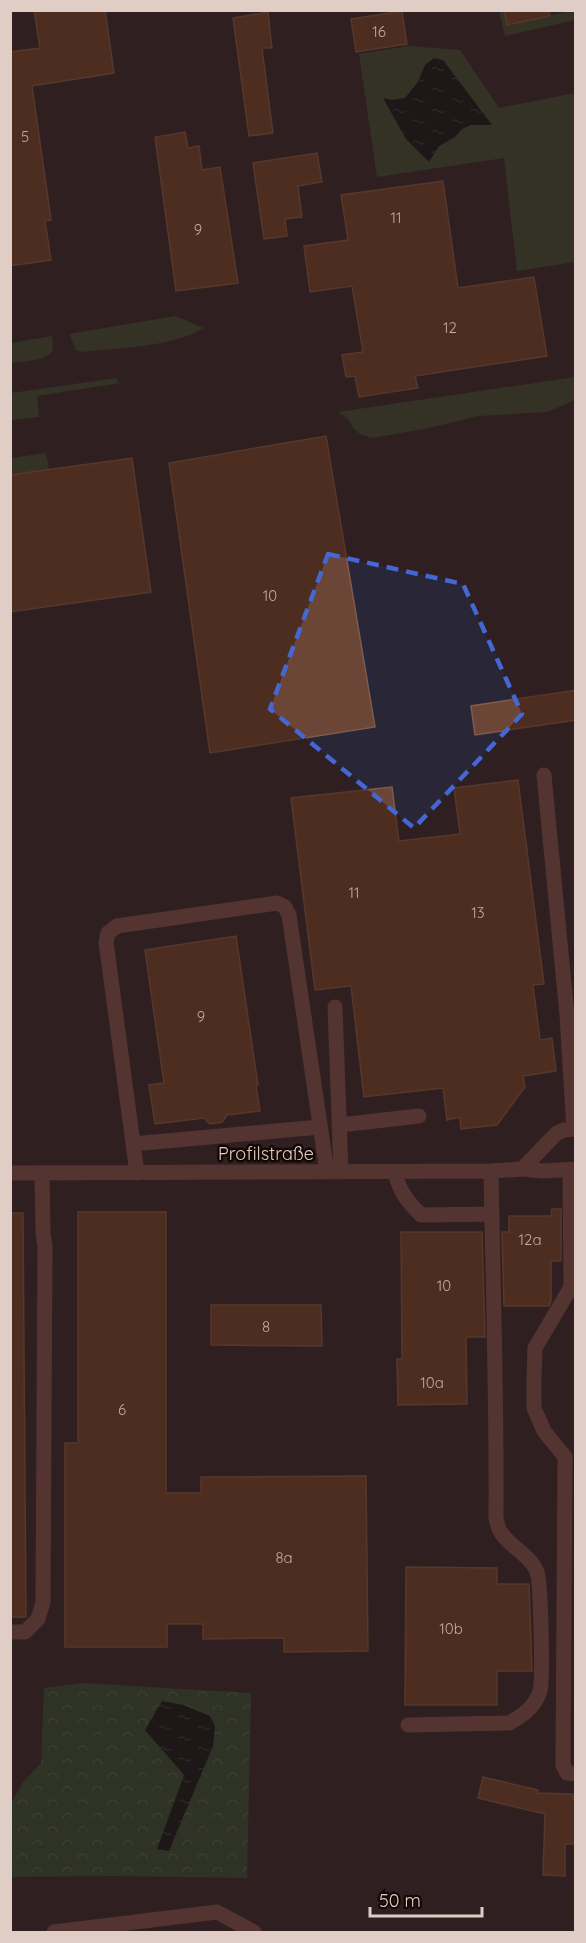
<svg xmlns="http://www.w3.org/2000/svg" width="586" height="1943" viewBox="0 0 586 1943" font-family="Quicksand,sans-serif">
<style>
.industrial{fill:#292737}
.grass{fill:#334f42}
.forest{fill:url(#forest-crowns)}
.water{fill:url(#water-ripples)}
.building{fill:#6b4637;stroke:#7d5c4e;stroke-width:1.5}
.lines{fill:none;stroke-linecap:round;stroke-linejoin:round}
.minor{stroke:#7b545b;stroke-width:15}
.marked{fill:none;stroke:#4467d4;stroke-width:4.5;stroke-dasharray:12 8;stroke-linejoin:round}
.labels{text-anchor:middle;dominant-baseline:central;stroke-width:5;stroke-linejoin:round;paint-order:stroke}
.number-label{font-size:15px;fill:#c3aba2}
.street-label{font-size:18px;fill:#e0cdc5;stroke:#140804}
</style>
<defs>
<pattern id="forest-crowns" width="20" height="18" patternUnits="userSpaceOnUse" patternTransform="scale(1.5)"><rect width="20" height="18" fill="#295240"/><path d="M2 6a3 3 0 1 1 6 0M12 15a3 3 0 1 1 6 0" fill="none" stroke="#486a5a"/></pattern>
<pattern id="water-ripples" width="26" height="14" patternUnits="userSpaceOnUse" patternTransform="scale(1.5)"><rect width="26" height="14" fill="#001525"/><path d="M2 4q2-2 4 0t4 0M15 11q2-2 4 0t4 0" fill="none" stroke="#253643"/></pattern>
</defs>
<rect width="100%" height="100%" fill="#35190e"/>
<path class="industrial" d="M10 11H575V1932H11Z"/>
<path class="grass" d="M575 10V20L505 36 499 11H504L508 25Z
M409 46 460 50 499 108 575 93V262L517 271 504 158 377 177 359 54Z
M175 316 204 328C172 347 119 348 81 352L76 350 69 334Z
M52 336 53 351C43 362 24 361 11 363V343Z
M575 377V400L547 412 479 416 424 429 371 438 360 434 353 428 348 419 338 412Z
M116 378 120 383 37 396 39 417 11 420V393Z
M46 453 49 469 11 475V458Z"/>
<path class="forest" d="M82 1683 251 1693 247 1878 110 1876 11 1877 10 1805 23 1782 41 1763 44 1688Z"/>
<path class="water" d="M434 58 443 60 492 125H471L462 129 455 137 439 146 429 162 406 139 383 98 393 100 405 98 418 82 425 65Z
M162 1701 183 1705 210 1716 215 1726 213 1746 169 1851 157 1849 184 1775 145 1730Z"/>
<path class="building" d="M34 10H105L114 73 32 86 51 220 45 221 51 260 10 266V52L40 48Z
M504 10H549L550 16 507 25Z
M402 11 407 44 356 52 351 19Z
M268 12 272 48H262L273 133 249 136 233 18Z
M185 132 188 148 199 146 202 170 220 167 238 283 176 291 155 137Z
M317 153 322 182 298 186 302 217 285 219 287 236 264 239 253 163Z
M443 181 458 288 534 277 547 356 415 376 418 388 359 397 355 376 346 377 342 355 363 352 352 286 310 292 304 246 348 240 341 195Z
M326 436 375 727 210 753 169 463Z
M132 458 151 592 10 612V475Z
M576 690V720L475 735 471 706Z
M518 780 544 984 533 985 540 1040 552 1038 556 1071 523 1076 525 1087 497 1125 461 1129 460 1117 447 1120 443 1088 364 1097 351 986 315 990 291 798 392 787 399 841 460 834 454 788Z
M236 936 258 1085H256L260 1111 227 1115 222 1122 210 1124 204 1118 155 1124 149 1085 164 1083 145 950Z
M552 1209H561V1261H551V1301L549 1306H504L502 1232H509V1216H551Z
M78 1212H166V1493H201V1477L366 1476 368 1651 284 1652V1638L203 1639V1624H167V1647H65V1443H78Z
M10 1213H23L26 1617H10Z
M401 1232H482L485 1337H466L467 1404 398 1405 397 1359H402Z
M211 1305H321L322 1346 211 1345Z
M406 1567 497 1568V1584H529L532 1671H497V1705H405Z
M483 1777 538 1790 537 1793 573 1794V1799H576V1844H565V1876L543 1875 545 1814 478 1798Z"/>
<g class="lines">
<path class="minor" d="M544 775 567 1015 574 1129
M335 1007 341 1172
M340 1125 419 1116
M133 1144 320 1127
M522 1169 557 1133 564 1130 576 1129
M570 1171 571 1287 535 1348 534 1377V1408L544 1431 565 1457 563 1765 567 1773 576 1774
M395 1172C399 1191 407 1201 421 1215L492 1214
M10 1173 491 1171 522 1169 543 1171 576 1169
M137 1173 106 942 108 933 117 926 277 903 285 907 289 915 327 1172
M10 1632H25L38 1619 43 1602 45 1246 43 1233 42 1173
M408 1725 509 1723C523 1716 535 1707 540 1691 543 1681 541 1582 537 1572 530 1554 509 1547 500 1531 498 1528 497 1522 496 1518 497 1403 493 1287 491 1171
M54 1932 217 1912 254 1932"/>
</g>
<path d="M0 0H586V1943H0ZM328 554 463 584 522 714 414 828 270 709Z" fill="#35190e" fill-opacity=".55" fill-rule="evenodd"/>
<path class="marked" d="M328 554 463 584 522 714 414 828 270 709Z"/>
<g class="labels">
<g class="number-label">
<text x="379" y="31">16</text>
<text x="25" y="136">5</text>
<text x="396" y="217">11</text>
<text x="198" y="229">9</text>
<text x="450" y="327">12</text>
<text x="270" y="595">10</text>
<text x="354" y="892">11</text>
<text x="478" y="912">13</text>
<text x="201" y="1016">9</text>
<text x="530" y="1239">12a</text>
<text x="444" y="1285">10</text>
<text x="266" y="1326">8</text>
<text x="432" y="1382">10a</text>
<text x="122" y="1409">6</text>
<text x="284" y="1557">8a</text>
<text x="451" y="1628">10b</text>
</g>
<g class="street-label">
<text x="266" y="1153">Profilstraße</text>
</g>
</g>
<rect width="586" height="1943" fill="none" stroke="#e0cdc5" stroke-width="24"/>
<path d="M370 1907v9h112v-9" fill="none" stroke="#e0cdc5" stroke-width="3"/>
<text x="379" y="1907" font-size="18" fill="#e0cdc5" stroke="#140804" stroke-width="4.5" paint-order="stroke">50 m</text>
</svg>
